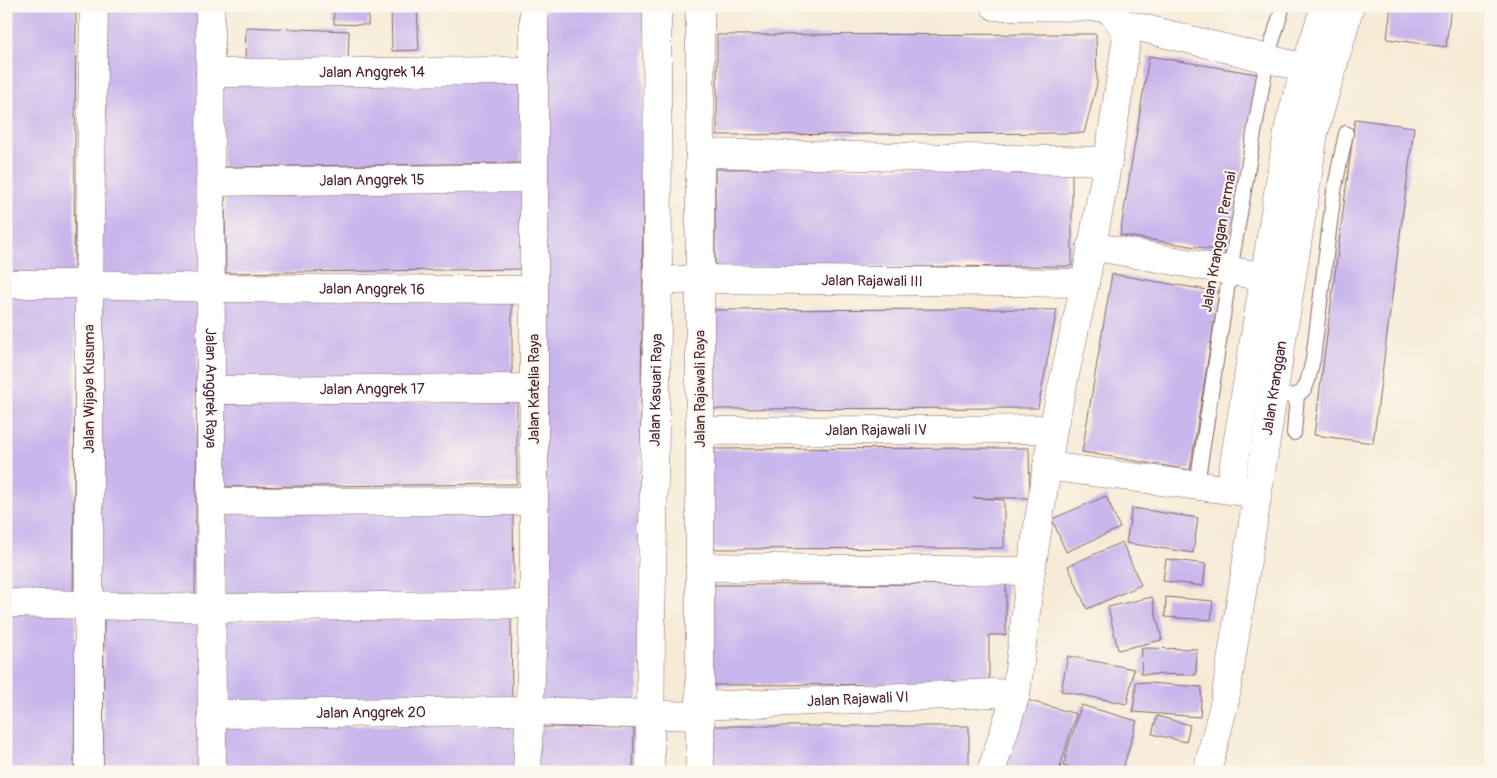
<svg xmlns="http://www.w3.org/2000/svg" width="1497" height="778" viewBox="0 0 1497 778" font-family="Pangolin,sans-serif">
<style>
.building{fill:#c9b6ec}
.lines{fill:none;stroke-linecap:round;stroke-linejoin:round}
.service-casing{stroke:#876667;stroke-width:16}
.minor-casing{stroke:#876667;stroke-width:29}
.secondary-casing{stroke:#876667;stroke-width:29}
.service{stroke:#fff;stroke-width:14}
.minor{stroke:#fff;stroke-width:28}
.secondary{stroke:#fff;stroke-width:28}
.labels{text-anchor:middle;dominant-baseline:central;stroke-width:4.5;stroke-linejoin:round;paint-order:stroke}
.street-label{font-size:15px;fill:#4a1f2b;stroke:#fbf7ec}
</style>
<rect width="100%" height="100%" fill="#fbf7ec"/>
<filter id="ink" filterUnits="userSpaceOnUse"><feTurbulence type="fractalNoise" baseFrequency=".02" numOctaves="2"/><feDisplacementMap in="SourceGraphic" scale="10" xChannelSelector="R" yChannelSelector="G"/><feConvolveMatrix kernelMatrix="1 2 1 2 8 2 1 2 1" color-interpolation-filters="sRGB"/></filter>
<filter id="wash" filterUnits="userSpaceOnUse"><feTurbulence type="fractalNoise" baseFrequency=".0096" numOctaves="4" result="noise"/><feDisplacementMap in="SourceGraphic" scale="20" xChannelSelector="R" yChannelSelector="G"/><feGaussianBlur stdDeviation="1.12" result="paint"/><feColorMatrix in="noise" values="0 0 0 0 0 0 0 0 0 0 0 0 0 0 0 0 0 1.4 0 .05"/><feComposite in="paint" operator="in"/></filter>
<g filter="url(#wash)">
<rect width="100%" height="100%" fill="#f7ebd7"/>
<g id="blocks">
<path class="building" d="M6 6H76L74 276H6Z
M104 6H203L201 278 101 277Z
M334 6H369L368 25 334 24Z
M391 6H417L419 50 392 51Z
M545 6H645L638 702 538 701Z
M1391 6H1451L1446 47 1387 39Z
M246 27 349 31 348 64 245 61Z
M1096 34 1097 84 1084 133 717 135V35Z
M1149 56 1257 74 1228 252 1120 235Z
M520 80 521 163 223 167V83Z
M1355 119 1414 127 1373 443 1314 435Z
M1072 167V266L715 268V169Z
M523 186V269L226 273 225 189Z
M1112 274 1219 292 1190 470 1082 452Z
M6 293H76L73 600 6 599Z
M98 296 198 297 195 603 95 602Z
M512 296V379L214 382V299Z
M991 309 1057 310 1038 408 708 409V310Z
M517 401V484L219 487V404Z
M1029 448 1030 498H973L1004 500V548L708 549V449Z
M1106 496 1120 528 1066 552 1052 519Z
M1132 508 1198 518 1193 553 1126 543Z
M513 509 514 593 216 596 215 512Z
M1122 542 1141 585 1087 609 1068 566Z
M1166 559 1206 564 1203 586 1163 581Z
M1006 584V635H989V684L706 685V585Z
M1152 597 1162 640 1118 650 1108 607Z
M1166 597 1213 601 1211 620 1165 617Z
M6 612 76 613 74 772H6Z
M104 614 204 615 202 772H103Z
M511 618 512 701 214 705V621Z
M1142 648 1197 649 1196 675 1141 674Z
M1068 656 1134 669 1127 704 1061 691Z
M1136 682 1202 687 1200 717 1133 712Z
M1027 700 1076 714 1060 768 1072 772H1006Z
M1081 705 1137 721 1122 772H1084L1063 766Z
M1157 716 1190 725 1186 742 1152 734Z
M517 724 518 772H220L219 727Z
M708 726H969V772H708Z
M534 727 634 728 633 772H534Z"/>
</g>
</g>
<g filter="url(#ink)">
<use href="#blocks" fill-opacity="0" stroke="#876667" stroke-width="1"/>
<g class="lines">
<g class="service-casing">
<path id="service" d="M1273 393C1307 401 1306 389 1313 359L1334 191 1346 133
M1294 433 1297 395
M1197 484 1230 271 1267 59 1283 6"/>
</g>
<g class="minor-casing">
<g id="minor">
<path id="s1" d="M210 6 212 772"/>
<path d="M1122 23 1305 68"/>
<path id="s2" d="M210 73 534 71"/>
<path d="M700 153 1108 161"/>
<path id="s3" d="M210 182 534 178"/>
<path d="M1091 246 1282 280"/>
<path id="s4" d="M658 281 700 279 1085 283"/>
<path id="s5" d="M6 284H89L211 288 534 290"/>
<path id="s6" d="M211 390 534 388"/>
<path id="s7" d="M700 431 1053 429"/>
<path d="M1047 466 1246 492"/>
<path d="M1230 488 1289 126 1305 68 1325 6"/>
<path d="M211 502 533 501"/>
<path d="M700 567 1031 571"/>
<path d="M6 603 212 608 534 604"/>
<path id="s8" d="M700 706 994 693 1016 694"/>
<path id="s9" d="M212 714 529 711 700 716"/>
<path d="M89 772V284L94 6"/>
<path d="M527 772 534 604V6"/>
<path id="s10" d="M650 772 651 623 658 281 657 6"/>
<path d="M700 772V6"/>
<path d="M991 772 1016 694 1031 571 1053 429 1085 283 1108 161 1127 36C1122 23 1116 15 1105 7L995 6"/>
</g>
</g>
<g class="secondary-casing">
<g id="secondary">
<path id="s11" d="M1207 772 1225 700 1306 187 1314 132 1350 6"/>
</g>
</g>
<use href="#service" class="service"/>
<use href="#minor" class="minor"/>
<use href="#secondary" class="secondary"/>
</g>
</g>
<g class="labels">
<g class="street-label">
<text stroke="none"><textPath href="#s2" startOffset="162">Jalan Anggrek 14</textPath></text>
<text stroke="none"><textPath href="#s3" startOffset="162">Jalan Anggrek 15</textPath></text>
<text transform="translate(1219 242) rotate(-80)">Jalan Kranggan Permai</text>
<text stroke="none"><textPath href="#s4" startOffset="214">Jalan Rajawali III</textPath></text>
<text stroke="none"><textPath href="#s5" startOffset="366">Jalan Anggrek 16</textPath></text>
<text stroke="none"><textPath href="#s11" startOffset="390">Jalan Kranggan</textPath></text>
<text transform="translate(89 389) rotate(-90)">Jalan Wijaya Kusuma</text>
<text stroke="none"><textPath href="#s1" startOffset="382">Jalan Anggrek Raya</textPath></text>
<text stroke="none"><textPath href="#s6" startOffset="161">Jalan Anggrek 17</textPath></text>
<text transform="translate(534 389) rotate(-90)">Jalan Katelia Raya</text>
<text stroke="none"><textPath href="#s10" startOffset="382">Jalan Kasuari Raya</textPath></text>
<text transform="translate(700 389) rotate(-90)">Jalan Rajawali Raya</text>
<text stroke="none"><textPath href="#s7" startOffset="176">Jalan Rajawali IV</textPath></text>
<text stroke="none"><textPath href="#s8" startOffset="158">Jalan Rajawali VI</textPath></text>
<text stroke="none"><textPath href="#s9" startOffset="159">Jalan Anggrek 20</textPath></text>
</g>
</g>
<rect width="1497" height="778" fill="none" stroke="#fbf7ec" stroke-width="25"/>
</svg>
